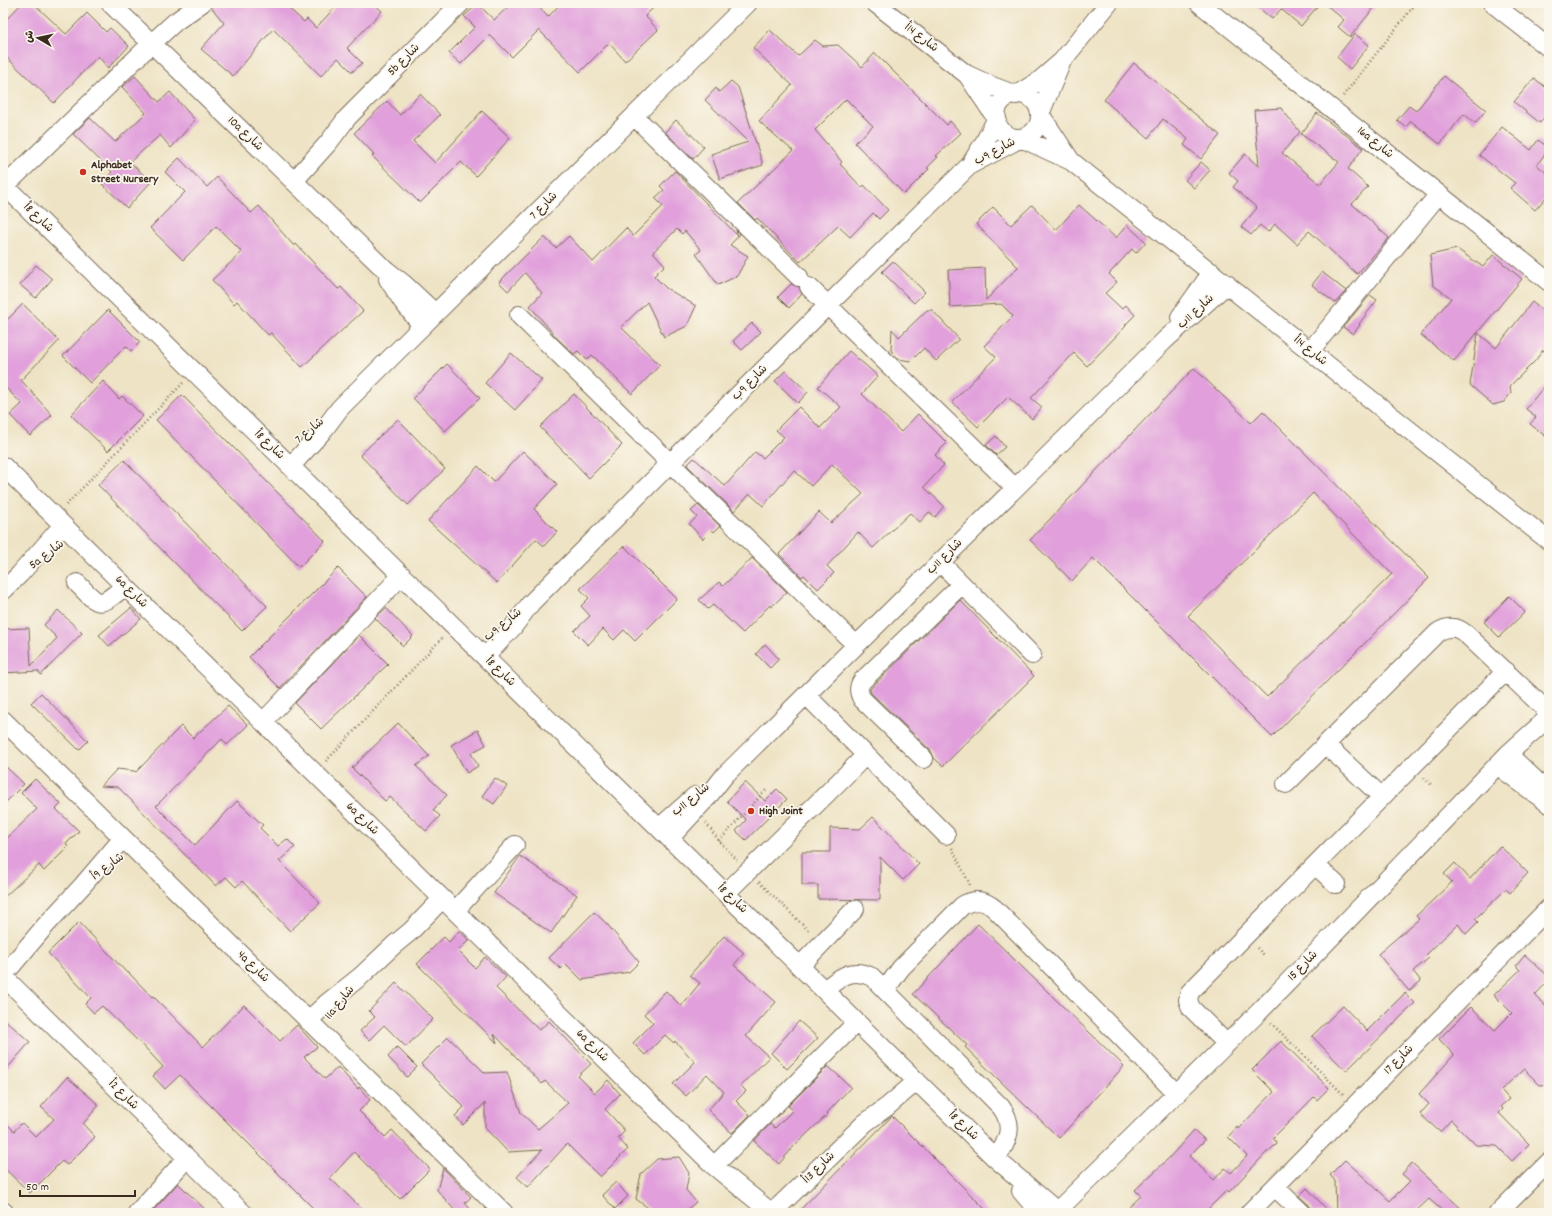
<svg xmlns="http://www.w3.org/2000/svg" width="1552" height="1216" viewBox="0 0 1552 1216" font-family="Dekko,'Playpen Sans Arabic',sans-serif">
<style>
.building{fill:#e1a0db;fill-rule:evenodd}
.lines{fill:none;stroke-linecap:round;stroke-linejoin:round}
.minor-casing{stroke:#7a6b58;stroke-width:20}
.path{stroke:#7a6b58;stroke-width:2.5;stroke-dasharray:1 3;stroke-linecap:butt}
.minor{stroke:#fff;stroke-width:18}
.poi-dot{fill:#c8321e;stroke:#fbf7ec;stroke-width:1.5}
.labels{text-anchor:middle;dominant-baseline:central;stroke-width:3.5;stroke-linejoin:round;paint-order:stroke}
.street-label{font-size:12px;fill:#3b2a1e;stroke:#fbf7ec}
.poi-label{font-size:12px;font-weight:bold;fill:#3b2a1e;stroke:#fbf7ec;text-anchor:start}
</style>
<rect width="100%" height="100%" fill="#fbf7ec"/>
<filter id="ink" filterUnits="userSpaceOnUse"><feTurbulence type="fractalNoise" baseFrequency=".025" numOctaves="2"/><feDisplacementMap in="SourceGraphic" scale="8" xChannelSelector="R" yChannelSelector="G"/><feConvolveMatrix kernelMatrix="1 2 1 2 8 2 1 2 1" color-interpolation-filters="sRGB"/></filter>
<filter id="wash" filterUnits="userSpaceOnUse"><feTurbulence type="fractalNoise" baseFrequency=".012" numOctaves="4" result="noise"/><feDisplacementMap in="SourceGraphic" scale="16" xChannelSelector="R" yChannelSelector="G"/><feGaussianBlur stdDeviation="0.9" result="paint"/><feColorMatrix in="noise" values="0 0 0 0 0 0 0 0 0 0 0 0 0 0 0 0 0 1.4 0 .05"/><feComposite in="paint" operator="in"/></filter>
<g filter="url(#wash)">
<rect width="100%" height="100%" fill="#eee3c5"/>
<g id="blocks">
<path class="building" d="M22 3H33L66 34 87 13 106 32 110 28 129 46 108 68 98 56 54 103 3 54V23Z
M212 3H283L304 22 307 19 316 28 339 3H373L382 11 347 48 362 63 352 72 338 58 321 76 273 29 233 76 201 49 224 23 211 7Z
M512 3H535L548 17 561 3H658L645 16 658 30 625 61 609 43 580 72 539 30 512 57 490 35 461 64 449 53 475 27 464 16 478 4 494 20Z
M1253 3H1320L1301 26 1281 9 1272 19Z
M1324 3H1378L1350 37 1338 27 1344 20Z
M770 30 798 56 815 40 823 46 838 45 862 67 875 53 947 125 950 121 961 133 936 156 938 157 927 168 929 169 904 194 855 143 873 126 846 99 815 130 842 162 840 164 862 188 864 185 888 210 879 219 873 213 850 237 838 226 800 262 757 218 755 220 738 203 793 151 759 121 792 85 753 48Z
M1355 34 1369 45 1350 69 1337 57Z
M1134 63 1220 135 1201 159 1184 145 1188 139 1163 119 1148 138 1104 100Z
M135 76 159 102 170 92 195 120 171 148 160 135 130 162 151 182 127 208 102 184 112 172 73 134 90 118 115 142 146 113 122 87Z
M1444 76 1486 110 1475 123 1464 114 1440 144 1411 121 1406 127 1397 120 1409 106 1416 111Z
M1534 78 1549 90V111L1540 123 1514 102Z
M731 81 738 87 763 165 720 179 711 154 748 142 705 100 716 88 719 92Z
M420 94 440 115 413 141 435 163 482 111 510 138 476 176 461 162 420 203 372 156 374 154 354 133 387 101 400 115Z
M1281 108 1300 132 1282 153 1320 184 1339 162 1301 134 1317 113 1363 148 1348 169 1368 187 1352 204 1389 238 1357 274 1309 231 1297 244 1275 224 1268 232 1260 225 1251 235 1241 227 1257 208 1233 187 1238 181 1229 173 1245 154 1259 167 1254 110Z
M676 120 704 147 693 159 665 132Z
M1502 127 1531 150 1538 140 1549 148 1537 165 1549 175V194L1535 210 1510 188 1515 183 1479 155Z
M179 158 207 187 217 177 251 213 259 206 294 246 296 244 338 289 341 287 363 311 302 367 271 333 268 335 237 301 234 304 212 280 242 252 216 226 183 260 150 228 185 192 165 172Z
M1201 162 1210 170 1194 188 1185 180Z
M675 171 738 236 736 230 740 234 730 245 748 256 737 276 718 285 696 254 701 250 685 231 682 234 677 229 653 252 665 265 654 276 666 288 696 306 687 326 664 337 647 302 621 327 660 365 632 394 592 355 587 360 578 351 574 354 557 338 530 306 542 293 525 273 508 291 499 282 544 237 556 248 569 236 593 262 626 228 633 236 663 206 655 198 664 190 660 186Z
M1032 205 1056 230 1079 205 1116 238 1127 225 1146 242 1136 253 1132 249 1109 274 1117 282 1105 293 1122 309 1126 305 1135 315 1125 325 1126 326 1087 366 1074 353 1031 398 1042 407 1032 419 1008 397 978 427 952 402 996 357 984 346 1013 316 1001 304 950 307 948 270 985 268 986 300 1018 267 976 224 993 207 1011 225Z
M1457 249 1483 267 1493 255 1522 279 1454 361 1421 335 1451 298 1433 285 1430 255Z
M893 261 925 292 914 303 882 272Z
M36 265 52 279 36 298 20 285Z
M1322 272 1346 291 1335 303 1312 285Z
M791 284 799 287 802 294 789 308 778 297Z
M1370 295 1377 300 1359 324 1360 325 1353 334 1343 327Z
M1532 302 1549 316V356L1543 350 1535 361 1510 386 1511 393 1504 402 1493 405 1470 385 1478 333 1496 348Z
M23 304 59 341 21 380 52 415 30 436 10 415 22 404 3 385V324Z
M108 310 140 342 131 351 126 346 90 383 63 356Z
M927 310H932L959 339 936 361 924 348 911 361 898 359 891 350 892 329 899 337Z
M752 323 761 332 742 350 733 341Z
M849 351 878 376 862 394 901 432 918 414 947 443 935 455 944 465 924 487 944 506 935 517 929 512 920 522 910 513 873 548 858 532 827 566 834 573 818 589 804 575 802 577 779 554 819 512 831 523 863 494 832 464 811 486 794 470 763 506 750 494 734 511 687 465 694 458 725 486 755 452 763 458 784 437 776 430 799 407 820 428 841 407 818 387Z
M511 353 542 380 515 410 485 383Z
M447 364 480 398 445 431 413 398Z
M1194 368 1251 423 1263 411 1429 578 1272 737 1093 558 1072 581 1030 540ZM1313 493 1392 574 1267 697 1188 616Z
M785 371 808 392 798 403 775 381Z
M1549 380V439L1530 424 1536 417 1526 409Z
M103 381 119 399 122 396 143 416 108 451 71 415Z
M574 394 622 445 589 478 540 427Z
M182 395 325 541 299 567 156 420Z
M398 419 445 469 408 505 360 455Z
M996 436 1005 447 996 455 986 445Z
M523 451 557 484 534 509 557 532 544 546 536 539 497 583 428 521 478 466 494 482Z
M124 460 267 606 242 631 98 485Z
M698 505 720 526 714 532 712 530 703 539 689 524 697 517 691 511Z
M624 546 677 599 635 641 624 630 614 640 603 629 588 645 574 631 590 616 581 606 589 598 580 589Z
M752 558 787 592 771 607 770 605 743 633 713 605 708 609 699 600 719 582 723 586Z
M338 568 367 597 280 688 249 657Z
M1509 596 1525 612 1499 637 1484 622Z
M960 600 1034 676 943 766 934 758 931 751 871 693 870 689Z
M131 608 141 619 109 646 99 635Z
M386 608 413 636 403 646 375 618Z
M58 610 82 633 41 675 38 671 3 673V629L29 628 31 666 57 638 44 625Z
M359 635 388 664 321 729 295 703Z
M765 644 779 659 770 668 756 654Z
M41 693 88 741 79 750 31 703Z
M228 706 248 725 227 745 222 739 156 806 195 845 237 801 263 825 260 828 278 846 287 839 295 847 279 861 320 903 290 931 242 881 236 887 226 877 216 886 118 787 101 786 117 769 134 771 136 772 181 726 193 738Z
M398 723 429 756 416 766 447 795 433 810 440 816 426 831 390 797 385 801 352 768Z
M478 730 486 745 471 753 478 766 467 773 451 745Z
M3 764 24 784 3 805Z
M495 778 507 786 494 804 482 796Z
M35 779 61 804 56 809 79 831 66 844 68 847 44 871 39 865 3 898V842L37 809 21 793Z
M745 782 765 801 777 789 787 799 746 840 736 831 746 820 727 801Z
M873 817 919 864 903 880 880 857V900L818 899V885H802V852H830V828L860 829Z
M1500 846 1528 873 1510 893 1506 889 1475 919 1478 922 1466 934 1458 924 1426 955 1429 958 1413 971 1421 981 1409 991 1378 954 1419 919 1416 916 1452 882 1444 874 1455 863 1470 879Z
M520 856 577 895 551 933 494 893Z
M594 912 606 923 639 962 629 972 582 980 566 964 561 969 549 958Z
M79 922 127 973 128 972 152 997 153 996 203 1047 244 1005 280 1041 297 1025 317 1047 304 1057 325 1079 338 1067 358 1089 359 1087 370 1100 359 1111 385 1137 392 1130 430 1169 400 1199 354 1152 330 1178 366 1213H318L180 1075 165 1089 153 1076 163 1067 140 1042H139L102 1006 94 1013 85 1004 91 998 48 953Z
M978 924 1124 1066 1059 1138 965 1047 967 1045 913 994Z
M459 931 469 940 458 951 475 968 485 957 506 977 496 988 539 1030 549 1021 591 1064 578 1076 595 1093 608 1080 620 1094 605 1109 625 1131 618 1138 628 1149 600 1177 567 1144 528 1187 517 1177 542 1150 508 1152 485 1128V1103L463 1125 455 1116 464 1107 421 1064 448 1037 485 1073 507 1072 521 1113 538 1129 568 1103 545 1081 542 1084 494 1034 497 1043 417 964 444 937 449 942Z
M724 936 744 953 734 965 776 1002 746 1036 769 1057 741 1086 746 1091 736 1101 750 1115 732 1133 708 1110 724 1092 707 1074 686 1096 673 1084 695 1062 675 1041 674 1043 665 1035 645 1055 633 1043 653 1023 644 1014 666 991 681 1006 700 983 690 975Z
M1525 955 1549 977V980L1535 995 1549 1010V1084L1540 1085 1524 1069 1501 1090 1509 1099 1501 1106 1503 1109 1499 1113 1529 1144 1512 1161 1497 1146 1476 1145 1451 1120 1440 1132 1420 1114 1429 1104 1419 1094 1454 1055 1439 1039 1471 1007 1495 1030 1512 1013 1494 995 1520 970 1516 966Z
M396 983 433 1019 406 1047 384 1025 369 1040 360 1031 375 1017 369 1011Z
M1405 993 1415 1003 1346 1071 1312 1036 1343 1006 1367 1031Z
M3 1018 30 1042 3 1073Z
M799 1021 818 1038 787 1069 771 1053Z
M1281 1041 1329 1088 1317 1100 1314 1097 1273 1138 1277 1143 1268 1152H1267L1229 1192 1227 1190 1204 1213H1123L1141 1196 1135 1190 1169 1158 1194 1130 1205 1140 1189 1156 1214 1180 1225 1168 1231 1173 1247 1156 1228 1137 1237 1127 1238 1129 1274 1092 1252 1070Z
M397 1047 417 1067 407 1077 388 1057Z
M828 1066 851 1087 827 1113 828 1114 794 1146 779 1164 754 1141 770 1124 775 1128 793 1110 788 1106Z
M67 1077 99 1105 83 1124 95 1137 67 1165 62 1161 30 1193 3 1167V1120L14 1131 22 1123 36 1137 54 1119 41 1107Z
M892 1116 989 1213H797Z
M679 1157 689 1173 686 1190 696 1202 683 1213H655L636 1199 641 1174 657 1159Z
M1345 1160 1390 1201 1410 1181 1402 1174 1412 1163 1466 1213H1445L1429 1199 1414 1213H1336L1335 1181 1330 1175Z
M443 1168 471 1197 465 1203 474 1213H457L437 1190Z
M616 1182 628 1196 615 1209 602 1195Z
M178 1183 185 1190 209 1213H151Z
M1307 1188 1330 1213H1314L1312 1211 1309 1205 1299 1196Z"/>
</g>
</g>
<g filter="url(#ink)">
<use href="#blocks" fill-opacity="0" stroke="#7a6b58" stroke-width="1"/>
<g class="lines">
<g class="minor-casing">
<path id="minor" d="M110 3 380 265 404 284 435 313
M875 3 966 74 992 86 1016 95 1039 81 1062 61 1109 3
M1199 3 1549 282
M1492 3 1549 48
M1060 66 1040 114 1071 161
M968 76 996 118
M996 116a22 22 0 1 1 44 0a22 22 0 1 1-44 0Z
M634 116 799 277
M1021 138 1071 161 1549 541
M972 164 1021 138
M294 181 329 142 347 118 461 3
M3 184 996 1159 1057 1211
M5 186 152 43 175 22 202 3
M388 279 403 302 422 326
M809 287 1015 488
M519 315 856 645
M1180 317 1212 272
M1310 351 1439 194
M3 466 714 1166 772 1213
M291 466 322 432 340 408 748 3
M940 562 1032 655
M77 583C100 607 99 608 125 586
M3 591 20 574 63 525
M485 657 513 627 531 603 828 305 970 165 985 141 997 118
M806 695 946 835
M3 720 504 1213
M263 722 402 575
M1326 745 1382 797
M1508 754 1546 790
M924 759 862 699C858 692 858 687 862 681L962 584
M1497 765 1549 804
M659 828 695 796
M670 838 707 798 725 775 1165 340 1227 284
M1315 865 1336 884
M726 893 866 755
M455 911 515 845
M800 966 855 909
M3 976 243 1213
M3 976 46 925 83 885 123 838
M824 990C841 977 851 967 872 977L1001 1107C1015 1126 1008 1141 996 1159
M885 990 901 968 962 906C974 898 985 900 995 909L1177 1094
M308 1021 327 1003 361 976 394 945 411 931 442 899
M1227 1044 1191 1008 1188 1000 1190 992 1506 671
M714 1166 857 1022
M1275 1187 1302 1213
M1021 1191 1040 1213
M3 1211 5 1213
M137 1213 187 1158
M772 1213 865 1123 888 1106 917 1081
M1055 1213 1259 1012 1508 754 1549 717 1542 706 1466 634C1456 626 1447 626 1437 633L1286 784
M1249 1213 1549 908
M1498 1213 1549 1162"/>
</g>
<path class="path" d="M1343 96 1416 3
M66 505 183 383
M326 761 442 638
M1424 778 1433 786
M706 823 719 841 737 860
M719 841 766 790
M952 848 970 885
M759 882 810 932
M1257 948 1265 956
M1271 1023 1343 1094"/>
<use href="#minor" class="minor"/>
</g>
</g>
<g class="poi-dot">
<circle cx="83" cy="172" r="4"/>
<circle cx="751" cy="811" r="4"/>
</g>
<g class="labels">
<g class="street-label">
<text transform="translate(921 38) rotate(38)">شارع 14أ</text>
<text transform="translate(404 60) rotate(-45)">5b شارع</text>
<text transform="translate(245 134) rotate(44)">10a شارع</text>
<text transform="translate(1375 143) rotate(39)">16a شارع</text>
<text transform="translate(995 152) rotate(-28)">شارع 9ب</text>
<text transform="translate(544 206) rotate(-45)">شارع 7</text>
<text transform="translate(38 218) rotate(44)">شارع 8أ</text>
<text transform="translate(1196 312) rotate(-43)">شارع 11ب</text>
<text transform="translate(1310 351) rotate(39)">شارع 14أ</text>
<text transform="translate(750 383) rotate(-45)">شارع 9ب</text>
<text transform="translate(310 431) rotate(-40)">شارع 7</text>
<text transform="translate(269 445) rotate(44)">شارع 8أ</text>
<text transform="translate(47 555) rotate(-37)">5a شارع</text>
<text transform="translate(945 557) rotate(-45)">شارع 11ب</text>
<text transform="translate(131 592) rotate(45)">6a شارع</text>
<text transform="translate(503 625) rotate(-39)">شارع 9ب</text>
<text transform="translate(500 672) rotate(44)">شارع 8أ</text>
<text transform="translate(691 800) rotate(-39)">شارع 11ب</text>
<text transform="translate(362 819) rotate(45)">6a شارع</text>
<text transform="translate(108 867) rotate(-36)">شارع 9أ</text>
<text transform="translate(732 899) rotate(44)">شارع 8أ</text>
<text transform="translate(1303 966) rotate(-46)">شارع 15</text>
<text transform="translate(253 967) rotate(45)">4a شارع</text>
<text transform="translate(340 1003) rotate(-51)">11a شارع</text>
<text transform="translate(592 1046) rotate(45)">6a شارع</text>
<text transform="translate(1399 1060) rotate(-45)">شارع 17</text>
<text transform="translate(123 1095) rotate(45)">شارع 2أ</text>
<text transform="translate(963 1126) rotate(44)">شارع 8أ</text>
<text transform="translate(819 1168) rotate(-44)">شارع 13أ</text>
</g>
<g class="poi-label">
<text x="91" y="165">Alphabet<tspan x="91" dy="14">Street Nursery</tspan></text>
<text x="759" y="811">High Joint</text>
</g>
</g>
<rect width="1552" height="1216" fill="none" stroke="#fbf7ec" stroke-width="16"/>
<g transform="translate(38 38) rotate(279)" stroke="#fbf7ec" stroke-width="3" paint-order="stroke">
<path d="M0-3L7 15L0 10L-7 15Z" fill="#3b2a1e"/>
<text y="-6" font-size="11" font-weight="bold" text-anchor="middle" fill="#3b2a1e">ش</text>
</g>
<path d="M20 1190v6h115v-6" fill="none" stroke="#3b2a1e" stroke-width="2"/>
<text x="26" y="1190" font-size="12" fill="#3b2a1e" stroke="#fbf7ec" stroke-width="3" paint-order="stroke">50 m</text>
</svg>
